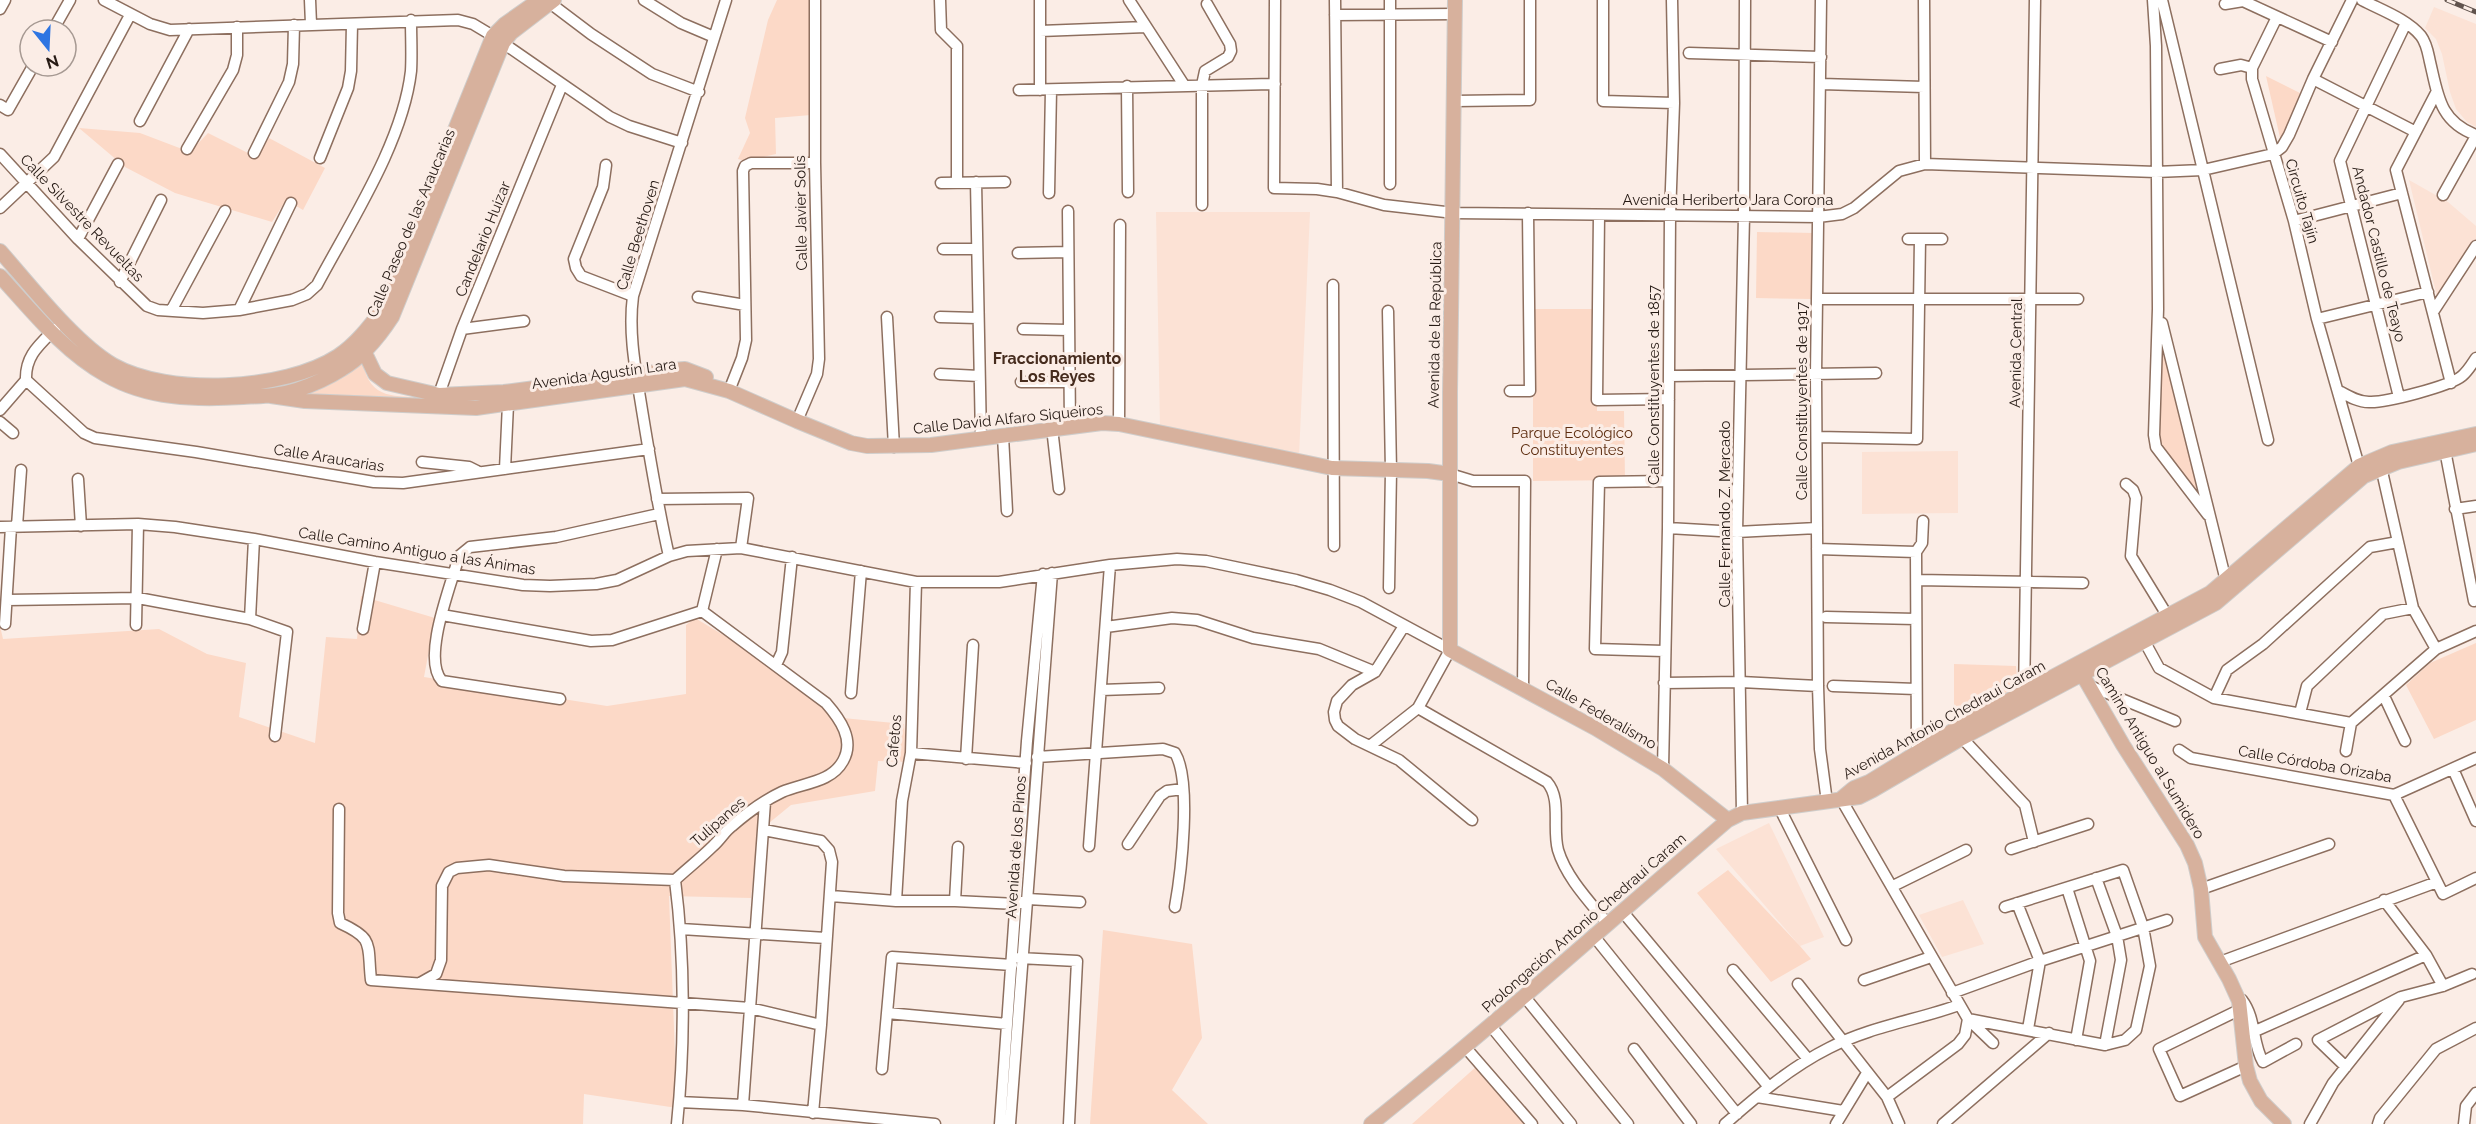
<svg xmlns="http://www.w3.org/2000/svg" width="2476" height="1124" viewBox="0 0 2476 1124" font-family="Raleway,sans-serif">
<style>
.built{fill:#fce2d5}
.green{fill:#fcd9c7}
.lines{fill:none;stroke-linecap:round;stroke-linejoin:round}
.minor-casing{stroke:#8d6f5f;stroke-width:13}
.major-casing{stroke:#cfcdcb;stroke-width:16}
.minor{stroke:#fff;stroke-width:10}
.major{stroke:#d7b19d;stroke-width:14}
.rail-casing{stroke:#60534d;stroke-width:5}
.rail{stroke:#fbede6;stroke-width:3;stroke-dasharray:9;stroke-linecap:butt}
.labels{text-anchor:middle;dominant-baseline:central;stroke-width:6;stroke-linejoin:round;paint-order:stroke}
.street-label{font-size:15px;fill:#261a14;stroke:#fbede6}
.park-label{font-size:15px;fill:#5e2e10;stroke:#fbede6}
.neighbourhood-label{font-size:16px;font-weight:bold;fill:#462c1e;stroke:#fbede6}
</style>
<rect width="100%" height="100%" fill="#fbede6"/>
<path class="built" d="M2434 7 2476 24V127L2467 122 2456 109 2450 92 2442 54 2436 39 2425 28Z
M2409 180 2448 202 2476 226V239L2439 305Z
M1156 212H1310L1299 456 1160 427Z
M1958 451V513L1862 514V452Z
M1769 823 1824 937 1800 946 1716 849Z
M1963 900 1984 944 1942 957 1919 915Z"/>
<path class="green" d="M777 0H815L811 115 775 118 776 154 745 161 738 159 750 133 745 118 768 20Z
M2266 76 2300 93 2281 142Z
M79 128 140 133 190 152 208 133 256 157 269 138 325 168 303 210 286 200 272 222 175 193 125 167Z
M1757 232 1814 233 1813 299 1756 298Z
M1533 309H1597V411H1624L1625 480 1533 481Z
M2165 350 2198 487 2191 491 2159 445V351Z
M363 363C370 401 395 395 427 398L426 403 295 396 324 385Z
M361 596 435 618 424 677 607 706 686 694V625L695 618 770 663 843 718 904 724 908 762 878 761 875 791 791 805 758 832 751 898 669 896 677 1108 584 1094 583 1124H0V626L3 639 159 629 207 654 246 663 239 717 315 743 326 637 357 639Z
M2476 643V720L2434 739 2406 685 2430 663Z
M1954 664 2016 666 2018 687 1954 719Z
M1728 870 1800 946 1811 959 1771 982 1697 893Z
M1103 930 1192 944 1202 1038 1172 1090 1208 1124H1090Z
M1477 1066 1538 1124H1412Z"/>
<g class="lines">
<g class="minor-casing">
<path id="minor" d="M104 0 150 24 170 30 458 20 473 24 493 36
M310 0 311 24
M644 0 681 23 714 37
M940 0 941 30 957 46V182
M1129 0 1184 85
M1275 0 1274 188 1317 189 1337 192 1384 205 1454 213 1818 217 1842 214 1854 208 1899 171 1925 164 2156 172 2203 170 2273 154 2282 147 2289 135 2313 79 2352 0
M1335 0 1337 192
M1390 0V184
M1603 0V101L1674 103
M1821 0 1816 374 1818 686 1820 749 1827 802
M1924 0 1925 164
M2153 0 2156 46 2158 309 2154 435 2156 447 2208 515
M2162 0 2268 440
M2362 0C2381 10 2407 19 2421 36 2427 44 2428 53 2430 62 2438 96 2440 122 2476 135
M550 3 591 34 652 74 699 92
M2225 4 2243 1 2332 42
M0 9 5 0
M1335 15 1455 14
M2277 17 2252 68V79L2294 221 2317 319 2359 466
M53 30 70 0
M1040 31 1146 27
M503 43 610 117 629 126 682 143
M1689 53 1821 57
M2220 69 2241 65 2252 68
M2313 79 2414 131
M1821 84 1924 87
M1127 86 1128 192
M1019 90 1275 84
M1040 90V0
M2437 91 2396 170 2451 383
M1455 101 1530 100V0
M0 105 8 110 33 66
M140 121 189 29
M187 149 233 70 237 55V27
M254 153 289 82 293 64 294 25
M0 154 78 239 147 306 158 310 203 313 239 310 292 300 307 294 317 285C351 221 403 142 411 71 412 55 411 37 411 20
M320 158 348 88 351 71 352 24
M606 165 603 187 574 259 576 268 581 276 633 296
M976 182 981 439
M941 183 1005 182
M1049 193 1051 90
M2443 195 2476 136
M1202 205V85L1205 71 1228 57 1231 51 1230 44 1207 4
M0 208 54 157 130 15
M1068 211 1070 426
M1599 215 1597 400 1669 399
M2294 221 2402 193
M78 239 118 164
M1908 239H1942
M943 249H977
M1018 253 1068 252
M120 282 161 200
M1333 285 1334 546
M698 297 745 305
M1817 299H2078
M239 310 291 203
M171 311 225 211
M1388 311 1391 471 1389 588
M2433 312 2476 246
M887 317 894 447
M940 317 977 318
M2317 319 2428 292
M2162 323 2227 585
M462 329 524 321
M1023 329 1068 330
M940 374 979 376
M1669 376 1876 373
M26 380 84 433 95 438 196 452 374 482 403 483 649 449
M1021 382H1069
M729 391 742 358 746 340 743 171 745 166 751 163H815
M1510 391H1530L1528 213
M2339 391C2348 396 2358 402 2369 402 2385 403 2450 386 2462 376 2468 371 2472 364 2476 358
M2399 397 2340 161 2406 23
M437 400 462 329 562 85
M0 410 26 380C25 356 39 345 55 329
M797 421 817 374 819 359 815 163V0
M0 422 13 433
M1119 424 1120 225
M1052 428 1059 489
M1003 436 1007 511
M1817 437 1917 439 1920 239
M2444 445 2474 601
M422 462 469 467 477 471
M2381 467 2413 608 2436 649
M505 469 508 404
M1450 474 1473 481H1525L1523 689
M78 479 81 526
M2126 484 2133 490 2136 498 2131 556 2167 615
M657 499 748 498 741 548
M2455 509 2476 506
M17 526 21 470
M0 527 138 524 175 527 254 539 375 562 523 585 550 586 596 584 617 580 669 556 687 551 741 548 916 582H999L1110 565 1177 559 1206 561 1296 580 1330 590 1361 602 1450 650 1418 708 1371 745
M1668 528 1737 532 1817 528
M1817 549 1916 552
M1916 552 1917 752
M1916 552 1922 543 1923 521
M669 556C658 508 650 459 642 410 636 372 628 334 633 296L726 0
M1917 580 2083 583
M7 600 138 598 250 619 287 632 275 736
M702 611 717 549
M442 615 591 641 612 640 702 611
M1826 617 1916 619
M250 619 254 539
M5 624 11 527
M136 625 138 524
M1404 626 1375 672 1352 685 1337 701 1334 712 1335 720 1338 726 1355 739 1399 760 1472 820
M1106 627 1172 618 1197 620 1253 638 1319 649 1375 672
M363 629 375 562
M2141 635 2159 668 2214 698 2351 723
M1664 651 1595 649 1599 482 1668 481
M776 665 782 652 792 557
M1664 683 1741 682 1818 686
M1833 686 1916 689
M2090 686 2175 721
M1101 690 1159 688
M851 693 861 571
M2384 696 2405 741
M2024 697 2035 0
M2214 698 2227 670 2263 644 2370 547 2398 542
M560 699 442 681C421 658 452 583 459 556L470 547 556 537 659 514
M1418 708 1547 782C1562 799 1552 828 1558 850 1566 877 1589 901 1607 923
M2300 713 2307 686 2383 614 2413 608
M1962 738 2025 805 2034 842
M2179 750 2191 758 2394 795 2476 758
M2346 751 2351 723 2436 649 2476 631
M911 753 1026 763
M1037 757 1163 749 1175 753C1192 781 1181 874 1175 907
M966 759 973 645
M1663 769 1668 528 1670 216 1674 103 1672 0
M2453 769 2476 821
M2394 795 2443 894 2476 878
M1841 799 1968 1019 1993 1043
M1779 807 1846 940
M339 809 338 913 340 923C375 939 367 944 371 980L750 1008 821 1025
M1742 813 1737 532 1744 216 1745 0
M764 830 821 841 829 850 832 862 821 1025 813 1113
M1128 844 1160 796 1167 791 1183 789
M1089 846 1110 565
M2011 849 2088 824
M2096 878 2117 936 2121 960 2105 1045
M675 880C688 868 701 858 713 846 720 840 725 831 732 826 747 813 765 800 782 792 802 783 831 783 843 761 855 740 840 719 826 703L702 611
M675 880C685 958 685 1046 677 1124
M1893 886 1966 850
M2067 888 2090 961 2076 1040
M2201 889 2329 844
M831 896 896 901H955L1017 904 1028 899 1080 902
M2384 900 2426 955 2443 986
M896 901 902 801 911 753 916 582
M955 901 958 847
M2017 903 2040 961 2028 1029
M1622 911 1769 1087
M681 929 826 938
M1593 935 1737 1114
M1019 958 1077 961 1069 1124
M2220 962 2437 882
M1733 970 1808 1059
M1864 980 1931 957
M420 983 436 974 441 960 442 886 449 872 457 868 489 865 564 876 675 880
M1798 984 1887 1097 1899 1124
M1952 993 2040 961 2167 920
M1524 996 1628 1124
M2242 1000C2256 1018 2252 1043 2263 1062L2296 1044
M2241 1009 2159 1049 2180 1096 2246 1066
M887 1013 1007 1024
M1968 1019 2105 1045 2125 1040 2136 1030 2150 966 2143 927 2123 870 2005 907
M1490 1025 1571 1124
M2253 1032 2426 955
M1466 1048 1532 1124
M1634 1049 1691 1124
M2346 1067 2318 1040 2401 997 2443 986 2472 974
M882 1069 892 957 1012 965
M1757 1097 1843 1111
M1887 1097 1958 1044 1965 1035 1968 1019
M679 1102 743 1105 935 1124
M743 1105 765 802
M1000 1124 1027 741 1043 574
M1010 1124 1052 573
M1725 1124C1757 1096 1791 1067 1829 1048 1869 1027 1917 1020 1959 1005
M1836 1124 1867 1073
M1943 1124 2049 1033
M2310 1124 2333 1083 2399 1000
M2378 1124 2380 1118 2436 1049 2476 1028
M2464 1124 2466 1106 2476 1093"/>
</g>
<g class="major-casing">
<path id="major" d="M1455 0 1450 393V650L1595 728 1663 769 1728 820
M0 251C30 285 75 343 113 365 168 396 284 391 338 356 356 344 369 327 382 310L493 36 505 24 539 0
M0 276C32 311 64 352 106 375 148 399 195 400 243 397 261 396 279 396 297 390 312 385 328 378 342 369 363 357 379 337 392 317L503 43 511 33 554 0
M364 351 375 374 387 383 439 395 504 392 671 370 685 369 706 377
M271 396 305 401 476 408 685 379 729 391 797 421 851 443 867 446 931 445 1102 423 1119 424 1332 468 1428 471 1450 474
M2078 667 2123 745 2187 845 2195 863 2201 889 2205 937 2229 979 2239 1001 2246 1066 2250 1081 2261 1101 2284 1124
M1842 798 1854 788 1869 782 1957 728 2210 593 2359 466 2392 452 2476 434
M1371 1124C1493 1026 1609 922 1728 820L1742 813 1859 797 1873 790 1962 738 2216 603 2364 476 2398 462 2476 444"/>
</g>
<use href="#minor" class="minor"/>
<use href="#major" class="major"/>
<g class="rail-casing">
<path id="rail" d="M2447 0 2476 12"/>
</g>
<use href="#rail" class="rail"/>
</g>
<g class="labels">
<g class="street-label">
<text x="1728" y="200">Avenida Heriberto Jara Corona</text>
<text transform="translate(2302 201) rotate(74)">Circuito Tajín</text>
<text transform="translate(801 213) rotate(-91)">Calle Javier Solís</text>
<text transform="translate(82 218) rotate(46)">Calle Silvestre Revueltas</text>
<text transform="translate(411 223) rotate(-67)">Calle Paseo de las Araucarias</text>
<text transform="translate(638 235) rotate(-73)">Calle Beethoven</text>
<text transform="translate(483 239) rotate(-68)">Candelario Huizar</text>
<text transform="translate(2379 254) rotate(76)">Andador Castillo de Teayo</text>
<text transform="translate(1435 325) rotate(-89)">Avenida de la República</text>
<text transform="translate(2016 353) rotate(-89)">Avenida Central</text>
<text transform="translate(604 374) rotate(-8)">Avenida Agustín Lara</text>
<text transform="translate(1654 385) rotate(-90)">Calle Constituyentes de 1857</text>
<text transform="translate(1802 401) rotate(-90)">Calle Constituyentes de 1917</text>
<text transform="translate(1008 419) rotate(-6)">Calle David Alfaro Siqueiros</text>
<text transform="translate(329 458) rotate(9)">Calle Araucarias</text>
<text transform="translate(1725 514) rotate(-90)">Calle Fernando Z. Mercado</text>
<text transform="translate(417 551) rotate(9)">Calle Camino Antiguo a las Ánimas</text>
<text transform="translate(1601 714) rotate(30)">Calle Federalismo</text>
<text transform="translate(1944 720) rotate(-29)">Avenida Antonio Chedraui Caram</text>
<text transform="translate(894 741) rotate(-85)">Cafetos</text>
<text transform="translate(2150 753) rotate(59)">Camino Antiguo al Sumidero</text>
<text transform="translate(2315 764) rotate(10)">Calle Córdoba Orizaba</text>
<text transform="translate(718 822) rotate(-41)">Tulipanes</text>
<text transform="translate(1016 847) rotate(-86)">Avenida de los Pinos</text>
<text transform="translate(1584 923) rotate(-41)">Prolongación Antonio Chedraui Caram</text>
</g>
<g class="park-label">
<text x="1572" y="433">Parque Ecológico<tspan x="1572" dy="17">Constituyentes</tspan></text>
</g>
<g class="neighbourhood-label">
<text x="1057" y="358">Fraccionamiento<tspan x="1057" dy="18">Los Reyes</tspan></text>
</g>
</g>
<g transform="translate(48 48) rotate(162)"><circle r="28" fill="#fbede6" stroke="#a69992" stroke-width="1.5"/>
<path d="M0-4.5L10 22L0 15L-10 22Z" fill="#2e75e2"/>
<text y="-9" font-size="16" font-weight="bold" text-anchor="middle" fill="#261a14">N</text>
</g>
</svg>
